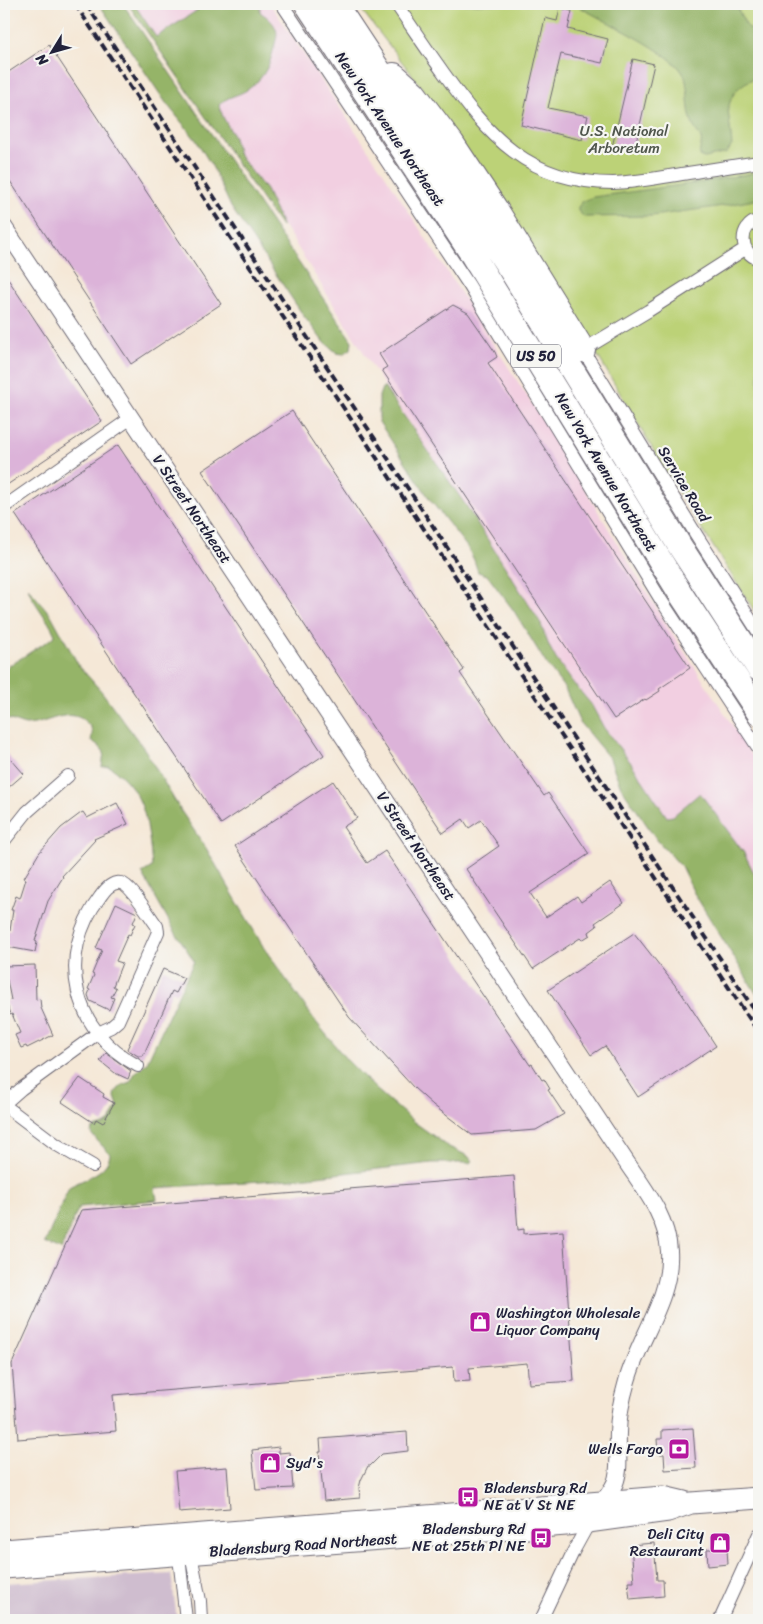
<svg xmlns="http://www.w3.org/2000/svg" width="763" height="1624" viewBox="0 0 763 1624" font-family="Sriracha,sans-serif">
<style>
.built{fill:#f2cfe1}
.industrial{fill:#cfbdcf}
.green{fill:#bcd277;stroke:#6f7a59}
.forest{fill:#95b468;stroke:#5c6b52}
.building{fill:#dcb3d9}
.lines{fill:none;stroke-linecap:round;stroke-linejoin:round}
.minor-casing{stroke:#6c6772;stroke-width:14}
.tertiary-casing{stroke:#6c6772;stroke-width:18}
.primary-casing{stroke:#6c6772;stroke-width:23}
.motorway-casing{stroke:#6c6772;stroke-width:26}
.minor{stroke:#fff;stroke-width:12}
.tertiary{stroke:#fff;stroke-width:16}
.primary{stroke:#fff;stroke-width:21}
.motorway{stroke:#fff;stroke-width:24}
.rail{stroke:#22223b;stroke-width:4;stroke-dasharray:8 4;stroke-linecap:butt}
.labels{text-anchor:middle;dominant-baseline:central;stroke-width:4.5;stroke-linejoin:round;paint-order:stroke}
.shield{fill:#f6f6f2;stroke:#626272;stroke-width:1}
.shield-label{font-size:14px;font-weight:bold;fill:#22223b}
.street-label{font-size:15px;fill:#22223b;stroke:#f6f6f2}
.park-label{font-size:15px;fill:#50574d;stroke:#f6f6f2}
.poi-label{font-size:15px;fill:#22223b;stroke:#f6f6f2;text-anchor:start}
</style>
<rect width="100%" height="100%" fill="#f6f6f2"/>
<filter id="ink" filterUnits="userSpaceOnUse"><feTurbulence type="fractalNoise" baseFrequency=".02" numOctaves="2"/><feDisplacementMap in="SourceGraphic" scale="10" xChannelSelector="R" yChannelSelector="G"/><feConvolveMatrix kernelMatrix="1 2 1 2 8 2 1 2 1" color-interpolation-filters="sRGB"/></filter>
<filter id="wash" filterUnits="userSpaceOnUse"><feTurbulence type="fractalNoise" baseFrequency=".0096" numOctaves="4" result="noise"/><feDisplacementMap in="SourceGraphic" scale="20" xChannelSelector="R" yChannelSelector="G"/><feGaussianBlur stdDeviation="1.12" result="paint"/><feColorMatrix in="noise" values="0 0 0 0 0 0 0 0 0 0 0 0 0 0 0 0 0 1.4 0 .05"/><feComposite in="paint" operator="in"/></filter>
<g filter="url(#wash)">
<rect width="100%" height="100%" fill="#f5e8d7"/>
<path class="built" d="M134 4H270L387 178 552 435 663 619 759 766V883L700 793 673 816 667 817 631 763 604 728 591 704 574 684 556 659 549 646 540 621 467 507 386 388 288 232Z"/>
<path class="industrial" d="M171 1574 177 1620H4V1583Z"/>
<path class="green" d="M357 4H759V618L677 490 572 312 423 89Z"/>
<path class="forest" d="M99 4H123L352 341 351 349 343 354 337 353 322 340 303 315 231 207 213 168 196 140 166 103Z
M128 4H134L156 37 207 4H260V12C267 17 273 21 276 29 278 34 276 39 275 44 270 64 265 78 247 90 238 96 227 96 219 105L223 117 233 135 239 155 266 190 282 225 281 227Z
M575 4H735L746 25 759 38V76C741 84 733 89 728 109L732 145 727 153 705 158 701 157C697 151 703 146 701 139 699 133 693 128 692 122 687 109 689 92 685 77 676 52 599 20 575 4Z
M759 172V199L723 206 652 216 584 217 578 211V207L583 201 593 197 704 182Z
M384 387 467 507 540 622 549 646 556 659 574 684 591 704 604 728 631 763 667 817 673 816 700 793 744 853 759 883V998L694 893 681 866 657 840 621 787 610 759 580 723 565 689 547 665 514 611 487 575 478 572 474 560 467 547 431 501 379 422V396L382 388Z
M28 588 51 615 79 666 102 692 145 750 181 811 206 848 264 948 316 1022 346 1059 377 1090 414 1122 449 1147 468 1156 472 1161 470 1163H432L291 1179 155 1188 157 1200 79 1207 61 1250 45 1243 69 1187C83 1179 108 1173 110 1154L93 1136 91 1133 92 1129C96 1127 103 1126 107 1123 112 1120 115 1111 118 1106L114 1094 122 1085 130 1082 135 1073 147 1062 194 961 174 930 142 873 152 867C148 826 147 791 109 766L102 767 104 752 99 746 91 740C93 732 93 729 87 723 70 705 46 725 26 725 22 725 10 719 4 718V669L54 637 55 635C48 618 34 605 28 588Z"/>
<g id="blocks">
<path class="building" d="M560 8 572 11 568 29 608 39 602 63 561 54 548 108 588 116 582 140 521 125 545 18 557 21Z
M49 45 221 304 131 364 4 172V75Z
M633 59 654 64 634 151 612 147Z
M4 273 102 421 4 487Z
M453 305 468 313 495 352 497 357 488 363 690 668 659 689 660 691 646 700 645 699 614 719 382 370 387 367 379 354Z
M292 411 464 670 460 673 544 796 548 793 589 854 530 893 546 917 577 896 581 902 610 882 624 903 595 923 597 926 589 932 590 935 582 940 580 938 533 969 466 869 499 846 481 820 469 828 463 819 443 833 202 471Z
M118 445 324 755 221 824 15 514Z
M4 751 24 774 9 787 4 780Z
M333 781 357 818 343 827 367 863 385 851 530 1065 532 1064 542 1080 544 1079 550 1089 548 1090 564 1114 536 1130 472 1135 433 1105 414 1088 349 1017 235 846Z
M117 803 128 824 94 839 95 840 62 876 63 877 48 901 35 941 37 942 35 952 7 947 8 946 4 945 6 930 10 931 13 910H11L16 896 20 898 26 879 24 878 39 853 61 828 81 813 83 812 87 818Z
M116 903 137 913 133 923 135 924 130 935 128 934 116 961 122 963 113 986 116 988 111 997 114 998 109 1010 90 1001 88 995 90 990 88 989 94 975 92 974 102 950 96 948Z
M634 933 682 994 716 1046 638 1097 605 1046 591 1055 548 990Z
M35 965 36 1000 40 999 41 1008 53 1035 27 1048 26 1046 21 1048 15 1035 20 1033 12 1014 10 1015 6 1001 11 1000 7 980H4V966Z
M163 969 184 978 176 993 172 991 143 1056H138L127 1049Z
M106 1053 131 1071 128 1079 115 1073 100 1061Z
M80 1078 104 1094 103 1097 114 1103 103 1123 96 1119 94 1123 62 1102Z
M514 1176 518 1230 524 1229V1234L563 1231 574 1381 529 1384 527 1363 469 1368 470 1381 454 1382 453 1367 113 1395 116 1431 18 1439 12 1364 81 1210Z
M693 1428 696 1468 665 1470 664 1454H658L657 1439H662V1430Z
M407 1432 408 1451 382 1454 370 1466H368L361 1480 359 1488 360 1498 324 1501 319 1452H321L320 1439Z
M279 1447V1453L290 1452 293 1488 256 1490 252 1450Z
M227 1467 230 1508 179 1512 175 1471Z
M726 1535 728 1564 708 1566 707 1549H712V1536Z
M654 1543 657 1580H663L664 1596 630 1599 628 1582H634L631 1545Z"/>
</g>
</g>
<g filter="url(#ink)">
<use href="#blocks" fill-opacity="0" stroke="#6c6772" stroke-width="1"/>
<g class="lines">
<g class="minor-casing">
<path id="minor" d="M282 4 469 285 661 600 759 749
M396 4C412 27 427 50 443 72 488 136 529 183 613 183 638 182 663 177 688 173 712 169 735 166 759 162
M759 220C738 225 739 254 759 259
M745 249 648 311 583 350 697 536 759 633
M4 507 131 418
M4 841 27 812 68 776
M4 1104 21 1089 98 1033 111 1027 118 1021 158 932 157 926C150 917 131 885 121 883 112 881 104 891 100 897 55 956 73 1032 138 1066
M4 1105 57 1145 93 1166
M178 1548 186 1620
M190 1549 200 1601 201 1620
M541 1620 573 1552 590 1521
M720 1620 759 1534"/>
</g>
<g class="tertiary-casing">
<path id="tertiary" d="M4 227 627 1163C645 1190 667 1217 669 1251 672 1298 639 1337 627 1381 622 1398 618 1416 618 1433 617 1449 621 1468 615 1483 611 1492 604 1500 598 1508"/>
</g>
<g class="primary-casing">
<path id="primary" d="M4 1550 663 1497 684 1502
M4 1568 566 1525 668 1511 691 1503 759 1498"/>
</g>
<g class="motorway-casing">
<path id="motorway" d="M307 4 470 251 682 596 759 713
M335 4 514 275 681 548 759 669
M394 75 414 93 452 143 497 211 583 350"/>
</g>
<use href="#minor" class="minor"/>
<use href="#tertiary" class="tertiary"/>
<use href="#primary" class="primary"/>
<use href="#motorway" class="motorway"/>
<path class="rail" d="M75 4 759 1033
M86 4 759 1017"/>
</g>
</g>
<defs>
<g id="shop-square" transform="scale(1.125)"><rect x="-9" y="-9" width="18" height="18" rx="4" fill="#b5179e" stroke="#f6f6f2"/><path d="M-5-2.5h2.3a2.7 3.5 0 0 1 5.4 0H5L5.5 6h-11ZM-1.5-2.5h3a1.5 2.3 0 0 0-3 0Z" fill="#fff"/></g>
<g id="bank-square" transform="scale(1.125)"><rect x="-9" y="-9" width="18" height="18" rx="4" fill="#b5179e" stroke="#f6f6f2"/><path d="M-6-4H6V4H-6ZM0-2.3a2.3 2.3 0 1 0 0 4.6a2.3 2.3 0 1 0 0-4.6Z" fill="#fff"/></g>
<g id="bus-square" transform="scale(1.125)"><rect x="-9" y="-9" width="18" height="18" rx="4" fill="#b5179e" stroke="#f6f6f2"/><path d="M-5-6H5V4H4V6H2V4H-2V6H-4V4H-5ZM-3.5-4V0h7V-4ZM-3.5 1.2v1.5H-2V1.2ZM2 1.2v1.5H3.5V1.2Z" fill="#fff"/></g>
</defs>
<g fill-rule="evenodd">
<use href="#shop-square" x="480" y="1322"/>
<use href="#bank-square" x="679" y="1449"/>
<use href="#shop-square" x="270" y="1463"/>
<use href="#bus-square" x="468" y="1497"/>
<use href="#bus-square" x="541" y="1538"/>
<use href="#shop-square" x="720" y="1543"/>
</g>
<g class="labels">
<rect class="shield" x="511" y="344.5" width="50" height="23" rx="4"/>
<g class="shield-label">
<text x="536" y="356">US 50</text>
</g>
<g class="street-label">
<text transform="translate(390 129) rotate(56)">New York Avenue Northeast</text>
<text transform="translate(606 472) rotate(59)">New York Avenue Northeast</text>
<text transform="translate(684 484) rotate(59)">Service Road</text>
<text transform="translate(192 509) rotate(56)">V Street Northeast</text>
<text transform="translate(416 846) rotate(56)">V Street Northeast</text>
<text transform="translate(303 1545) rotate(-4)">Bladensburg Road Northeast</text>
</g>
<g class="park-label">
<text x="624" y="131">U.S. National<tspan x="624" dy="17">Arboretum</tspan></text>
</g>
<g class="poi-label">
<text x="496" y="1313">Washington Wholesale<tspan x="496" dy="17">Liquor Company</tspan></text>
<text x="663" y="1449" text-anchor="end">Wells Fargo</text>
<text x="286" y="1463">Syd's</text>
<text x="484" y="1488">Bladensburg Rd<tspan x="484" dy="17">NE at V St NE</tspan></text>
<text x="525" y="1529" text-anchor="end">Bladensburg Rd<tspan x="525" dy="17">NE at 25th Pl NE</tspan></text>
<text x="704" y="1534" text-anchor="end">Deli City<tspan x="704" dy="17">Restaurant</tspan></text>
</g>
</g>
<rect width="763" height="1624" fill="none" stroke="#f6f6f2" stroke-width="20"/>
<g transform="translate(52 52) rotate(233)" stroke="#f6f6f2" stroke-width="4" paint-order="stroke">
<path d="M0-4L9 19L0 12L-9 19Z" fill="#22223b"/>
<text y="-8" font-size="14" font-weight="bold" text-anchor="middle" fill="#22223b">N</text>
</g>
</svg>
